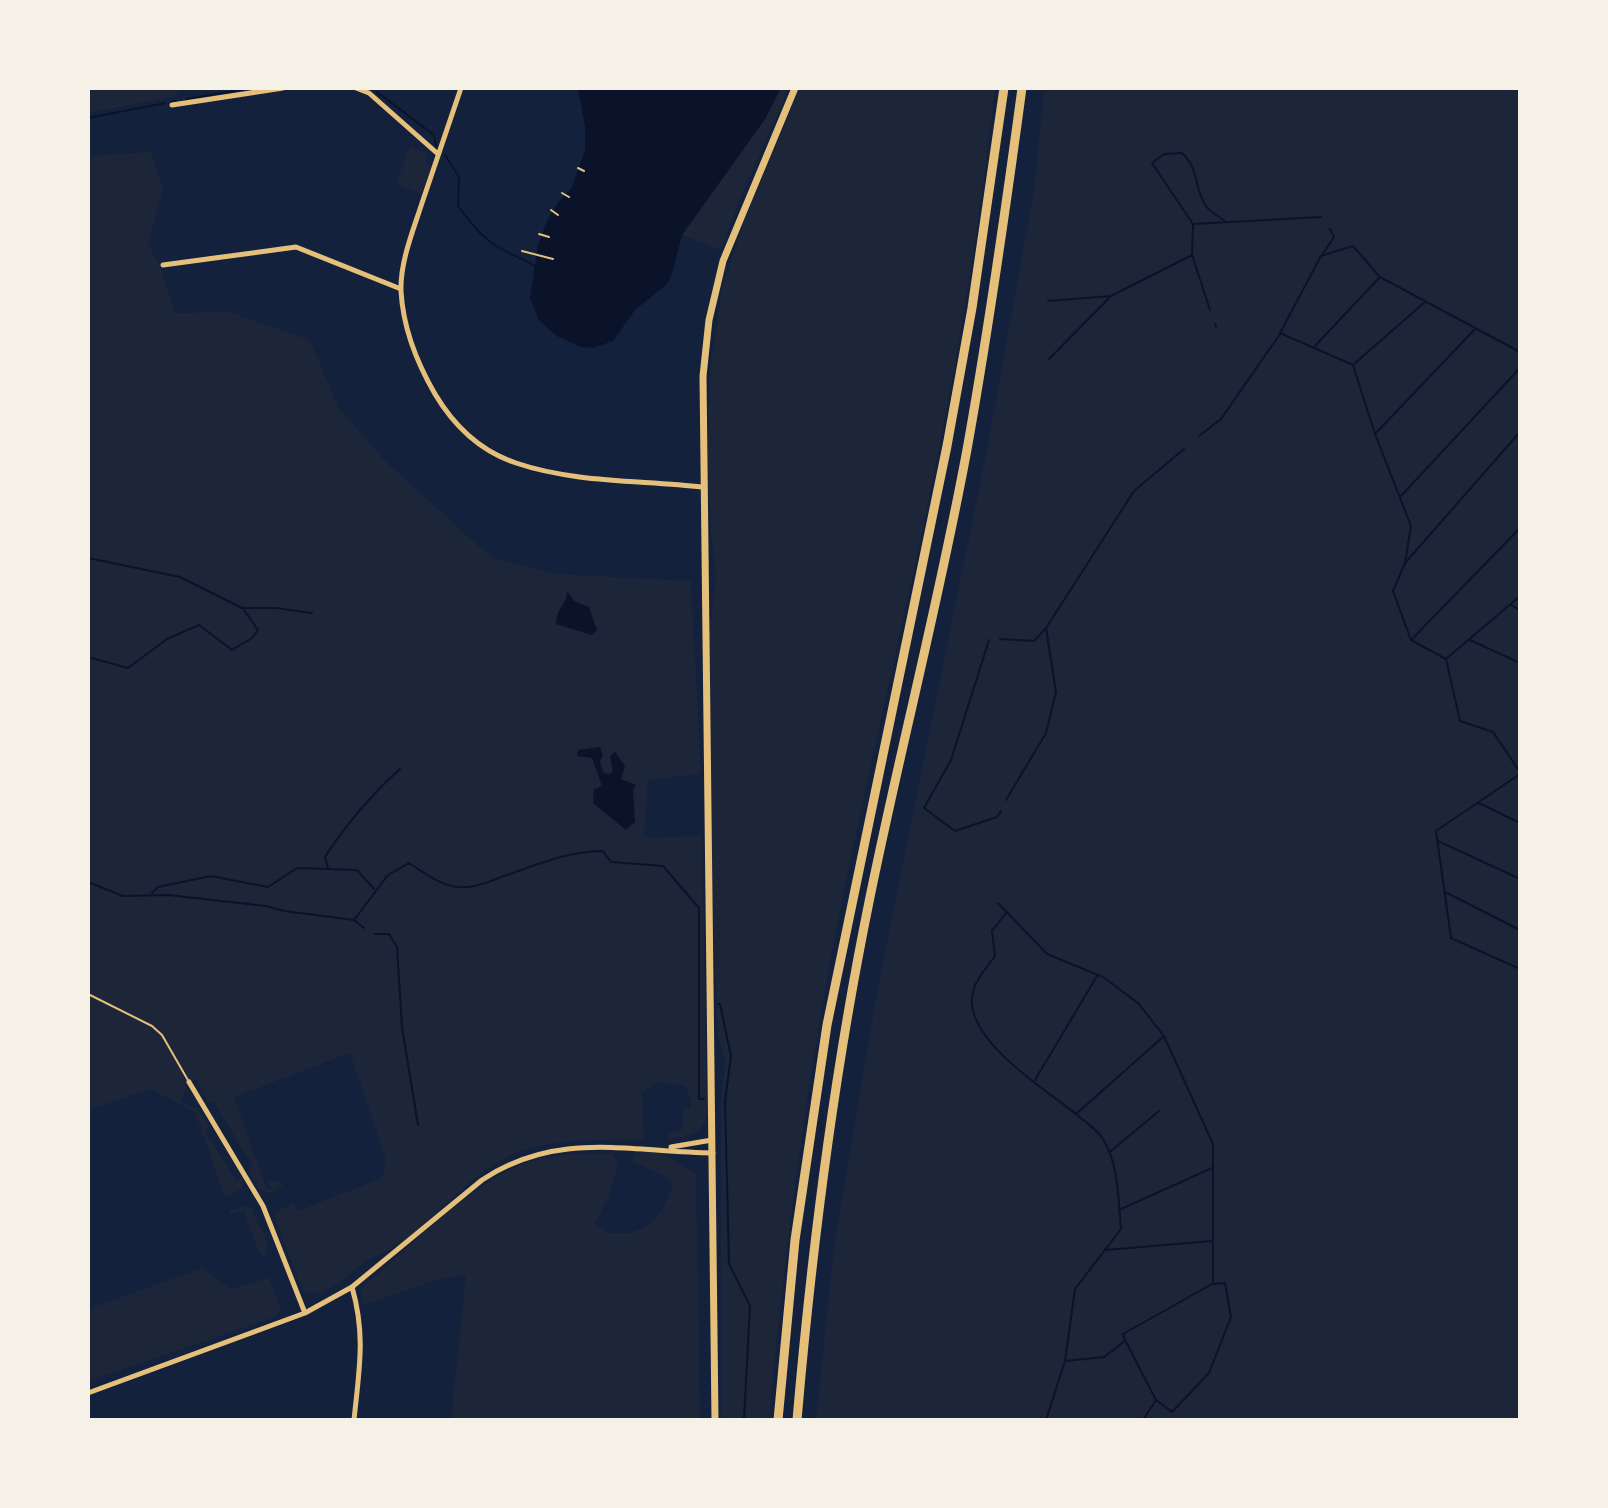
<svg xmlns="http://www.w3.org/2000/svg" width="1608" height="1508" viewBox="0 0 1608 1508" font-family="Ubuntu,sans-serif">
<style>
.green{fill:#1d2539}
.water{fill:#0b132b}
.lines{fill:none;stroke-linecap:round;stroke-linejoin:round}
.stream{stroke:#0b132b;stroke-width:2}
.path{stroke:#e5c07b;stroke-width:2}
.service{stroke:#e5c07b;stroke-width:2}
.minor{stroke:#e5c07b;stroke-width:5}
.secondary{stroke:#e5c07b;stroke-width:7}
.motorway{stroke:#e5c07b;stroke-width:9}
</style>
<rect width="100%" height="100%" fill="#14213d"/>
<path class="green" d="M88 88H179L176 96 88 113Z
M781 88H789L739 201 721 250 682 235 765 119Z
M800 88H995C981 214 961 340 936 464 904 624 865 782 834 942 804 1100 784 1260 769 1420H721V1105L725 1059 718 1036 713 914 709 638 716 575 711 534 707 471 710 371 722 287 745 219Z
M1044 88H1520V1420H816L834 1246 880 976 989 439 1034 191Z
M410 146 427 154 425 163 431 166 421 194 396 184Z
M151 152 163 188 148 245 160 266 175 313 229 312 310 340 338 407 386 462 492 558 557 574 691 581 701 774 648 780 644 838 702 836 707 1114C702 1137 687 1136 666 1139L669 1134 683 1129V1110L690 1108 691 1100 685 1086 657 1082 642 1093 644 1139C608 1141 569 1138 533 1147 476 1162 441 1217 394 1247 385 1253 375 1256 366 1261 349 1272 325 1303 302 1290L274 1214 294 1202 298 1211 382 1178 386 1160 350 1053 234 1097 267 1190 272 1189 268 1181H281L283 1186 268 1194 261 1190 248 1170 253 1166 213 1101H207L196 1079 189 1082 180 1102 194 1108 197 1107 210 1127 205 1131 236 1180 242 1177 244 1184 241 1189 225 1197 195 1112 150 1089 88 1110V156Z
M648 1152 664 1154 696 1174 700 1420H451L466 1275 436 1280 363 1305 360 1296 362 1288C408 1248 486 1168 545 1157 567 1153 591 1154 613 1154L618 1164 608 1199 595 1223 607 1233H630L650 1225 663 1209 673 1185 665 1176 631 1161 635 1153Z
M248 1206 254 1208 252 1211C258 1225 274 1245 263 1257L257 1249 244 1211 230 1214 229 1210Z
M203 1268 230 1289 269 1278 281 1310 275 1317 88 1381V1309Z"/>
<path class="water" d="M578 88H781L765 119 682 235 672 274 667 284 635 310 613 341 593 348 580 347 555 335 539 320 530 298 538 245 547 221 558 202 571 189 585 150V126Z
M567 591 574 601 589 607 597 630 592 635 556 624C556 608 567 605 567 591Z
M600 747 603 756 600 761 603 772 608 774 613 772 610 756 615 752 625 766 621 779 636 785 633 790 635 822 626 830 593 803 594 789 602 786 592 758 577 756 578 750Z"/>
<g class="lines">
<path class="stream" d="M377 92 434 135 436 146
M186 99 246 89
M171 102 176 101
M88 118 165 103
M445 155 459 177 458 206C469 220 479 235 495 245 507 253 523 259 537 267
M1226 222C1220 217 1210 212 1206 206 1193 186 1200 170 1182 153L1164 154 1152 163 1193 224 1321 217
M1193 225 1192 255 1210 310
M1322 255 1334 237 1330 229
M1048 301 1111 296 1192 255
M1215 324 1216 327
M1315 346 1379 278
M1520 352 1380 277 1353 246 1321 256 1280 333 1353 365 1375 434 1411 526 1405 563 1393 591 1411 640 1446 659 1520 596
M1048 360 1109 298
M1354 364 1425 302
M1375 434 1475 329
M1199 436 1221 419 1280 334
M1401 496 1520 368
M88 558 180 577 242 608H276L312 613
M1405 563 1520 432
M1511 605 1520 610
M1000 639 1034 641 1045 629
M1412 639 1520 528
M989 640 951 760 924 808 955 831 997 817 1001 811
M1470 640 1520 663
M88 657 128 668 167 639 199 625 232 650 252 638 258 630 244 610
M1446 659 1460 721 1493 732 1520 772
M1520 774 1436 831 1451 938 1520 969
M1006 800 1046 733 1056 692 1046 628 1134 491 1184 449
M1479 803 1520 823
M1438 841 1520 879
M328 868 325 857C347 823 370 796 400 769
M88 882 123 896 168 895 266 906 284 911 354 920 364 928
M1445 892 1520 930
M152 893 158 887 211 876 268 887 297 868 357 870 374 889
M998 903 1047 954 1103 977 1138 1003 1164 1036 1213 1144V1284L1225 1283 1231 1317 1209 1373 1172 1412 1156 1400 1143 1420
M1006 913 992 931 995 956C987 967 976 979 973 992 961 1038 1045 1089 1076 1114 1085 1122 1097 1129 1103 1139 1119 1165 1118 1199 1121 1229L1075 1289 1065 1361 1046 1420
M354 920 388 875 409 863C424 873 441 886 459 887 475 889 492 880 507 875 539 864 569 851 603 851L611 862 663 866 699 908V1099H704
M375 934H389L397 947 402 1027 418 1125
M718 1004H720L731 1056 725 1101 729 1264 750 1306 744 1420
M1035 1080 1097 976
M1076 1114 1163 1037
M1111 1151 1159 1111
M1119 1210 1212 1168
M1106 1250 1212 1241
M1126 1342 1156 1400
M1066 1361 1104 1357 1125 1341 1123 1334 1212 1284"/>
<path class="path" d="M578 168 584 171
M562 193 569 197
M551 210 558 215
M539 234 549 237
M522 251 553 259"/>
<path class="service" d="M88 994 152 1026 162 1035 189 1082"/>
<path class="minor" d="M356 88 369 93 438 154
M461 88C448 126 435 165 422 203 413 231 400 262 401 291 403 328 417 363 435 394 454 426 480 451 516 463 575 483 641 480 702 487
M172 105 283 88
M163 265 296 247 401 289
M189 1082 263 1206 305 1313
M671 1147 712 1140
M352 1287C366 1336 359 1370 354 1420
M88 1393 305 1313 352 1287 482 1180C557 1130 629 1152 713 1153"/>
<path class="secondary" d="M715 1420 703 376 709 320 723 261 795 88"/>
<path class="motorway" d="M778 1420 795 1240 827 1025 947 446 972 308 1004 88
M797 1420C812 1246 834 1073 869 902 900 749 940 598 968 444 989 326 1006 207 1022 88"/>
</g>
<rect width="1608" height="1508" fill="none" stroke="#f6f1e7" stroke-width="180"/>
</svg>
